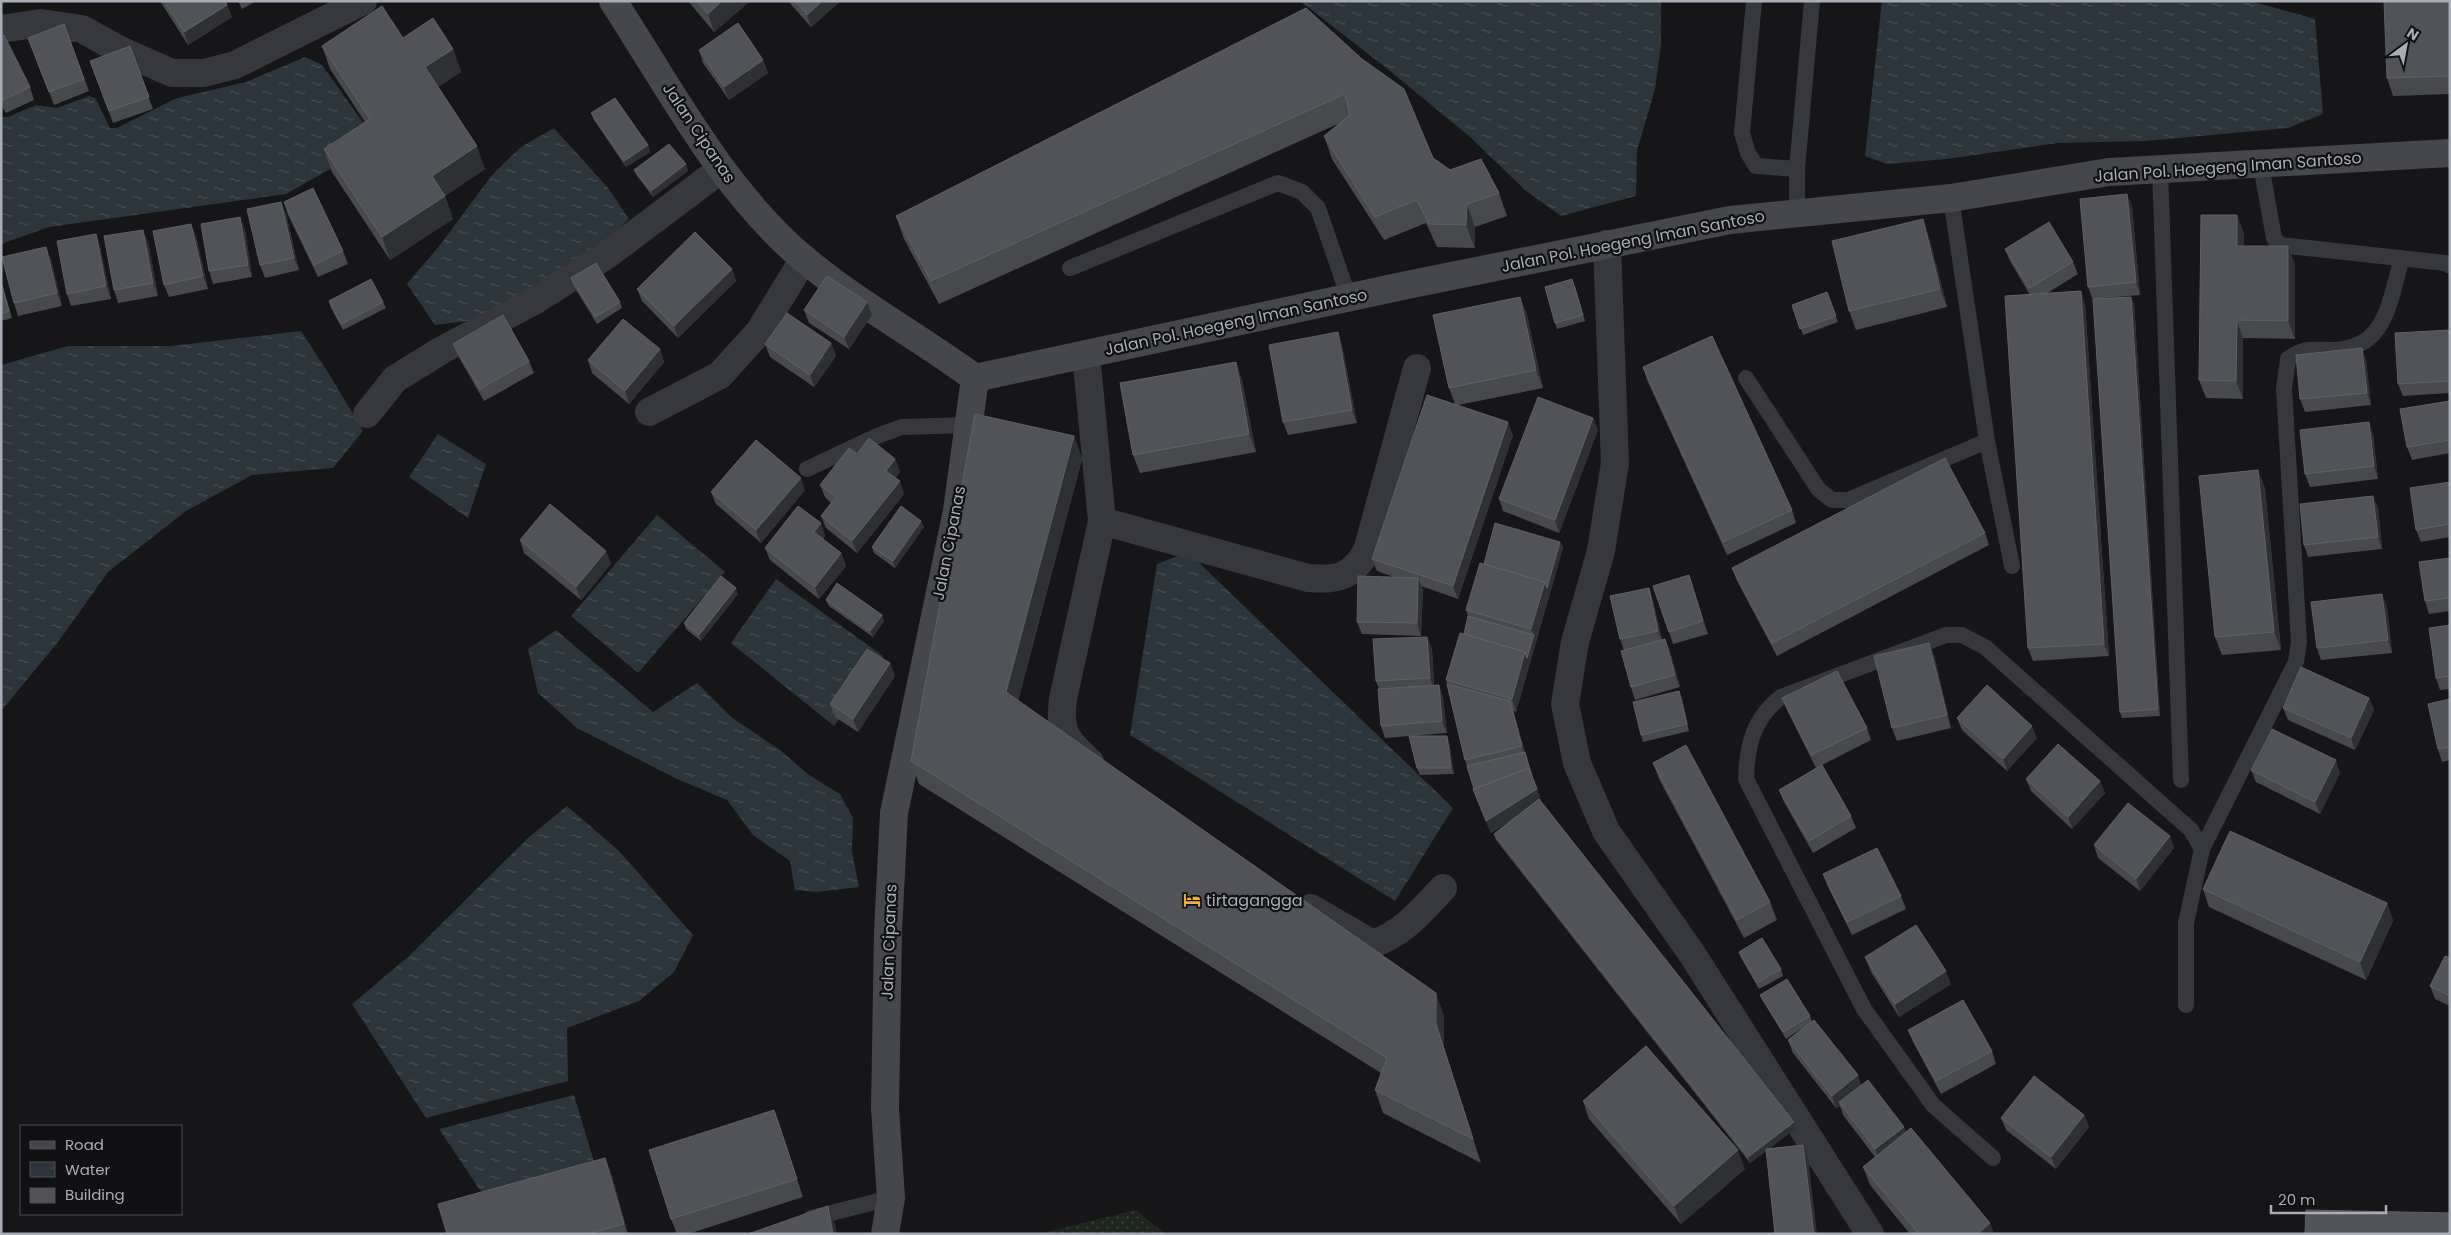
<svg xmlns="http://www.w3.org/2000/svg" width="2451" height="1235" viewBox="0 0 2451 1235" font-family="Poppins,sans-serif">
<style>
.park{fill:url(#park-dots)}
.water{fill:url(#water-ripples)}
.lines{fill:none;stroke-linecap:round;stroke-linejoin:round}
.lane{stroke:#37383d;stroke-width:16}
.street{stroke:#37383d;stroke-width:28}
.secondary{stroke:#45474d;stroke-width:28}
.wall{fill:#47494d}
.shaded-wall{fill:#2f3033}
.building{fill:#525359;stroke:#5f6168}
.labels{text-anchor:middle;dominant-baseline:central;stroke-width:4.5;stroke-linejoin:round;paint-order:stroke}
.street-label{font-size:16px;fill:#a8adb8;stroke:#111113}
.poi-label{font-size:16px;fill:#a8adb8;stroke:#111113;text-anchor:start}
</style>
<defs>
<pattern id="park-dots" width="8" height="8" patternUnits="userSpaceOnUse" patternTransform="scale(1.25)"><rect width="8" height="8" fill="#1e261f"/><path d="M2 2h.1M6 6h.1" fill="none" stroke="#3c433d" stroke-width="1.8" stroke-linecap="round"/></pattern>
<pattern id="water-ripples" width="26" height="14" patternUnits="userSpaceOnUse" patternTransform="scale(1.25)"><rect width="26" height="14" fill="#2c353c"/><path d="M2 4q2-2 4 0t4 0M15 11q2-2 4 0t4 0" fill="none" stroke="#485056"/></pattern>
</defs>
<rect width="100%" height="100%" fill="#161618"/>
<path class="park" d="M1136 1210 1165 1234H1038Z"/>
<path class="water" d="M1300 1H1661V44L1655 89 1637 151 1636 196 1561 216 1525 190 1469 136 1385 67Z
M1882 1H2250L2315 19 2323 114 2288 128 2146 141 2058 143 1947 159 1887 164 1865 156Z
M305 57 322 65 367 128 350 158 286 194 49 227 1 244V117H8L36 105 57 108 89 96 95 98 110 128H117L177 98 246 82Z
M554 128 608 188 629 219 607 241 482 319 435 325 407 284 440 245 492 175 521 147Z
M301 331 331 377 363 431 333 468 252 475 186 511 108 572 58 642 1 711V365L68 346H171Z
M438 434 486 464 468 518 409 477Z
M657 515 725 572 638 673 571 616Z
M1188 552 1453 808 1395 901 1130 735 1157 564Z
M776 579 883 656 834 726 731 643Z
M556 630 653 712 697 683 731 717 780 750 809 775 840 794 853 818 852 852 859 887 816 892 795 890 790 861 753 835 727 800 677 779 577 728 538 693 528 649Z
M567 806 619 851 693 935 674 972 639 1001 567 1028 568 1081 426 1118 352 1004 408 957 528 838Z
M574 1095 597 1172 488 1202 439 1129Z"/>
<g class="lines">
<path class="lane" d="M1754 1 1742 133 1748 153 1756 166 1797 169
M2261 165 2274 238 2280 245 2445 263 2450 266
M2160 169 2181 780
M1951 198 1987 441 2012 566
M1797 213V169L1812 1
M1070 268 1278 183 1302 192 1318 208 1349 298
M1746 378 1819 490 1832 500H1848L1987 441
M807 469 877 436 902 427 968 425
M2202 849 2296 662 2299 642 2284 389 2288 359C2304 347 2312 350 2331 350 2387 350 2389 301 2402 258
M1993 1158 1933 1105 1864 1009 1746 779C1747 745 1753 719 1781 697L1946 635H1962L1985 647 2191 830 2202 849 2186 923V1005
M811 1218 891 1198"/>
<path class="street" d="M1 29 41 23 82 29 120 50 172 73H204L235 65 363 1
M1607 244 1615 463 1601 551 1575 642 1565 704 1577 763 1606 831 1692 954 1870 1234
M1086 354 1102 521 1063 699C1059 733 1065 739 1090 762
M649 412 720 375 759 332 804 259
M367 414 395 379 442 350 534 301 607 255 720 170
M1102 521 1308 578C1338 580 1351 578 1367 551L1417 368
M1311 908 1373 944C1405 932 1421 911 1443 888"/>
<path class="secondary" d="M613 1C671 90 722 190 804 259 857 303 919 337 975 378
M975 378 1407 285 1730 220 1951 198 2109 172 2450 153
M885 1234 891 1198 885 1108 888 932 894 813 957 511 975 378"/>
</g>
<path class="wall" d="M160 1H225L227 5 232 17 188 45Z
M238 1H256L242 9Z
M688 1H750L714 32Z
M788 1H841L811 27Z
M2450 1V94L2393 96 2387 78Z
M64 24 89 91 54 105 33 50Z
M1 37 30 87 34 100 6 113 1 105Z
M403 38 453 49 461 72 438 87 485 169 445 196 453 219 390 260 332 172 324 149 365 122 330 69 322 46Z
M130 46 153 109 113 123 90 61Z
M699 50 763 60 768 73 729 100 703 63Z
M1362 59 1433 158 1450 170 1499 193 1507 216 1475 227V248L1437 247 1426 223 1384 240 1332 159 1324 136 1340 123 939 304 904 239 896 216Z
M591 113 648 145 650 152 626 167 594 120Z
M686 164 688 171 653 197 637 176 634 170Z
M281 202 286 214 299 270 265 278 260 265Z
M284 202 343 251 348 264 318 277 288 215Z
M2132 206 2140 295 2104 298 2134 303 2160 716 2122 718 2120 712 2093 300 2088 287Z
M240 217 245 230 252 277 213 284 209 271Z
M2244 233V246L2295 264V339L2243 338V399L2206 398 2199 380Z
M96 234 100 247 111 299 71 306 67 294Z
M196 236 208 289 169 297 164 285Z
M1929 237 1947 307 1856 330 1849 311Z
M148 242 158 296 118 303 114 290Z
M2005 249 2073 262 2078 274 2046 294 2085 304 2109 656 2033 661 2028 648 2030 295 2010 261Z
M51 259 62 306 18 316 14 303Z
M732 269 736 281 678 338 642 301 637 289Z
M571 278 620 302 622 308 597 324 573 285Z
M1 280 12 318 1 321Z
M1575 286 1585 321 1557 329 1555 323Z
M1827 292 1838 322 1803 335 1792 305Z
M1520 297 1527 315 1543 388 1458 405 1513 435 1458 599 1421 586 1423 590 1421 636 1362 634 1357 622 1394 577 1377 571 1372 559 1455 404 1449 388Z
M329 301 383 302 386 308 343 330 331 308Z
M867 302 872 315 849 349 809 323 804 310Z
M2450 330V393L2403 396 2398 384Z
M831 343 836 356 814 387 770 357 765 344Z
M453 344 529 361 534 373 484 401 458 356Z
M1342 345 1357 423 1288 435 1283 422Z
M660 349 664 362 629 404 592 373 588 360Z
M2366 360 2371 405 2305 412 2300 399Z
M1643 367 1792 510 1796 523 1727 555 1647 380Z
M1242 380 1256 452 1140 473 1133 455Z
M2450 401V453L2412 460 2407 447Z
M1593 418 1598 430 1559 533 1503 511 1499 499Z
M2373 434 2378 479 2310 487 2305 474Z
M1074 436 1082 459 1018 701 1444 1016V1048L1481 1163 1383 1113 1375 1090 1381 1073 919 784 911 761Z
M857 454 895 459 900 472 895 478 904 494 857 553 826 528 821 516 831 503 825 497 820 485Z
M2258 470 2265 489 2281 650 2222 655 2215 637Z
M2450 482V537L2421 542 2416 530Z
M805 490 761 543 716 504 711 492Z
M2378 508 2382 549 2308 557 2304 545Z
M921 521 924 527 895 568 874 553 872 547Z
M821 523 825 536 823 539 841 553 846 566 819 599 770 560 765 548Z
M1985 533 1989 545 1777 656 1737 581 1732 568Z
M520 540 606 551 611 564 581 600 524 553Z
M1560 542 1563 548 1516 712 1513 711 1527 759 1541 801 1796 1128 1770 1148 1808 1157 1766 1151 1750 1163 1496 840 1494 834 1510 821 1491 833 1478 801 1465 760 1446 680 1464 634 1468 616 1466 610 1484 564Z
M2450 558V611L2429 614 2425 601Z
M1689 575 1708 634 1673 644 1669 632Z
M738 594 701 641 686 629 684 623Z
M826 600 882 615 884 621 873 637 829 606Z
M1653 601 1662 639H1665L1670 651 1680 687 1635 700 1631 687 1624 650 1620 639Z
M2387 607 2392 653 2321 660 2317 648Z
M2450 625V689L2440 690 2436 678Z
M1427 637 1432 649 1434 685H1439L1443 698 1447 733 1385 738 1381 726 1379 689 1376 681Z
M1934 655 1951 728 1897 741 1892 728Z
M890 663 895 676 858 732 835 717 830 704Z
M1682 698 1689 731 1643 742 1641 735Z
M1782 698 1867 728 1871 740 1822 765 1851 816 1856 828 1813 853 1784 802 1779 790 1821 765 1816 768 1787 710Z
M2369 698 2374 710 2355 750 2288 720 2283 708Z
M2450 699V760L2442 762 2438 749Z
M1957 718 2037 738 2007 771 1962 730Z
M1447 736 1449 742 1454 774 1420 775 1417 768Z
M1653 763 1770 902 1777 920 1744 938 1660 781Z
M2251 770 2340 773 2320 814 2256 782Z
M2026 779 2100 781 2105 793 2072 829 2031 791Z
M2170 836 2174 848 2140 891 2098 858 2094 845Z
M1823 874 1901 896 1906 909 1852 935 1828 887Z
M2203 889 2387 903 2393 921 2366 980 2209 907Z
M1739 952 1781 969 1783 976 1759 989 1741 958Z
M1865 957 1951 984 1899 1017 1870 970Z
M2450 958V1006L2435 999 2430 986Z
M1760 995 1810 1016 1812 1022 1858 1075 1861 1085 1904 1127 1906 1132 1990 1223 1994 1234H1910L1870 1185 1863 1167 1875 1157 1843 1115 1840 1106 1836 1108 1793 1053 1788 1040 1804 1027 1786 1039 1763 1001Z
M1908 1030 1992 1051 1996 1064 1941 1094 1913 1042Z
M1583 1101 1745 1169 1681 1224 1589 1119Z
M774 1110 803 1197 688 1234H677L671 1219Z
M2084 1115 2089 1127 2056 1169 2006 1130 2001 1118Z
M605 1158 612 1176 628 1234H447Z"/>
<path class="shaded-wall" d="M722 1H750L714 32 708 14Z
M822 1H841L811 27 807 15Z
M227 5 232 17 188 45 184 32Z
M453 49 461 72 433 90 425 67Z
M763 60 768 73 729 100 724 87Z
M648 145 650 152 626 167 624 161Z
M477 146 485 169 445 196 453 219 390 260 382 237 432 176Z
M686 164 688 171 653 197 651 191Z
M2127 194 2132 206 2140 295 2136 282Z
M281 202 286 214 299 270 294 258Z
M1467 204 1475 227V248L1466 225Z
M2237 215 2244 233V264L2237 246Z
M240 217 245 230 252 277 248 265Z
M1923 219 1929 237 1947 307 1940 289Z
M191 224 196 236 208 289 203 276Z
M143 230 148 242 158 296 153 283Z
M96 234 100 247 111 299 106 286Z
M2288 246 2295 264V339L2288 321Z
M46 247 51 259 62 306 57 293Z
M732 269 736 281 678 338 674 326Z
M2081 291 2085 304 2109 656 2104 644Z
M1520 297 1527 315 1543 388 1536 370Z
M2131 297 2134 303 2160 716 2158 709Z
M867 302 872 315 849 349 844 337Z
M2237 320 2243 338V399L2236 381Z
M1338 332 1342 345 1357 423 1352 410Z
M831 343 836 356 814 387 810 375Z
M2362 348 2366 360 2371 405 2367 393Z
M660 349 664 362 629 404 625 391Z
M1236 362 1242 380 1256 452 1249 434Z
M1593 418 1598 430 1559 533 1555 520Z
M1508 422 1513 435 1458 599 1453 586Z
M2369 422 2373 434 2378 479 2374 466Z
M1074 436 1082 459 1014 715 1006 692Z
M895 459 900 472 891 483 886 471Z
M2258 470 2265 489 2281 650 2274 632Z
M801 478 805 490 761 543 756 530Z
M900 481 904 494 857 553 852 541Z
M2373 496 2378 508 2382 549 2378 537Z
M921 521 924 527 895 568 893 561Z
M821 523 825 536 819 544 814 532Z
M1560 542 1563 548 1516 712 1512 699 1525 652 1534 635 1531 629 1545 582Z
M606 551 611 564 581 600 576 587Z
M841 553 846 566 819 599 815 587Z
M1689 575 1693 587 1708 634 1703 621Z
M1418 578 1423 590 1421 636 1417 623Z
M736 588 738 594 701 641 699 635Z
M1649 588 1653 601 1663 643 1658 631Z
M2382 594 2387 607 2392 653 2388 640Z
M882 615 884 621 873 637 870 631Z
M1427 637 1432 649 1434 691 1430 678Z
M1665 639 1670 651 1680 687 1675 675Z
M1929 643 1934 655 1951 728 1947 715Z
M890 663 895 676 858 732 853 719Z
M1439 685 1443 698 1447 733 1442 721Z
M1679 691 1682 698 1689 731 1687 724Z
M2369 698 2374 710 2355 750 2351 738Z
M1510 701 1514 713 1527 759 1541 802 1491 833 1486 821 1537 789 1522 746Z
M2032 726 2037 738 2007 771 2003 759Z
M1447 736 1449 742 1454 774 1451 768Z
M2336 760 2340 773 2320 814 2315 802Z
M2100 781 2105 793 2072 829 2068 817Z
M2170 836 2174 848 2140 891 2136 879Z
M2387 903 2393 921 2366 980 2360 962Z
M1946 971 1951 984 1899 1017 1895 1004Z
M1436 993 1444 1016V1048L1481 1163 1473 1139 1436 1024Z
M1858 1075 1862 1088 1839 1102 1840 1106 1836 1108 1832 1096Z
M774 1110 781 1128 803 1197Z
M2084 1115 2089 1127 2056 1169 2051 1157Z
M1794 1122 1796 1128 1750 1163 1748 1157Z
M1904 1127 1909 1139 1879 1161 1875 1149Z
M1803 1145 1808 1157 1817 1234H1814Z
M1738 1150 1745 1169 1681 1224 1674 1206Z
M605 1158 612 1176 628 1234 624 1224Z
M828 1206 835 1224 837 1234H833Z
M1990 1223 1994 1234H1977Z"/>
<path class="building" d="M164 1H225L227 5 184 32Z
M697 1H722L708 14Z
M795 1H822L807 15Z
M2384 1H2450V76L2387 78Z
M382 6 403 38 433 18 453 49 425 67 477 146 432 176 445 196 382 237 324 149 370 119 322 46Z
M1306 8 1362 59 1404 89 1433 158 1450 170 1481 159 1499 193 1467 204 1466 225 1429 224 1417 200 1375 217 1324 136 1350 115 1345 94 931 281 896 216Z
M738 23 763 60 724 87 699 50Z
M64 24 84 79 49 92 28 38Z
M4 35 30 87 1 101V37Z
M130 46 149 97 109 111 90 61Z
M615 98 648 145 624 161 591 113Z
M669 144 686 164 651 191 634 170Z
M313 188 343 251 314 265 284 202Z
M2127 194 2136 282 2088 287 2080 199Z
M281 202 294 258 260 265 247 209Z
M2201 215H2237V246H2288V321L2237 320 2236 381 2199 380Z
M240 217 248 265 209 271 201 224Z
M1923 219 1940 289 1849 311 1832 241Z
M2049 222 2073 262 2029 288 2005 249Z
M191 224 203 276 164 285 153 231Z
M143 230 153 283 114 290 104 236Z
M695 232 732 269 674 326 637 289Z
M96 234 106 286 67 294 57 241Z
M46 247 57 293 14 303 2 257Z
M596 263 620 302 595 317 571 278Z
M827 276 867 302 844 337 804 310Z
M371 279 383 302 341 324 329 301Z
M1572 279 1583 315 1555 323 1545 287Z
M1 282 9 311 1 314Z
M2081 291 2104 644 2028 648 2005 296Z
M1827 292 1836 316 1800 329 1792 305Z
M1520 297 1536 370 1449 388 1433 315Z
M2131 297 2158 709 2120 712 2093 299Z
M787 313 831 343 810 375 765 344Z
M503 315 529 361 480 389 453 344Z
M623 319 660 349 625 391 588 360Z
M2450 330V381L2398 384 2395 333Z
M1338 332 1352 410 1283 422 1269 345Z
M1712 336 1792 510 1723 542 1643 367Z
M2362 348 2367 393 2300 399 2296 355Z
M1236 362 1249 434 1133 455 1120 383Z
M1427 395 1508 422 1453 586 1372 559Z
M1538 397 1593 418 1555 520 1499 499Z
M2450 401V440L2407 447 2400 409Z
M975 414 1074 436 1006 692 1436 993V1024L1473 1139 1375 1090 1387 1058 911 761Z
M2369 422 2374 466 2305 474 2300 430Z
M869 438 895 459 886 471 900 481 852 541 821 516 836 497 820 485 849 448 857 454Z
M756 440 801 478 756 530 711 492Z
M1945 458 1985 533 1772 643 1732 568Z
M2258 470 2274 632 2215 637 2199 476Z
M2450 482V524L2416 530 2410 488Z
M2373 496 2378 537 2304 545 2300 504Z
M550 504 606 551 576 587 520 540Z
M798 506 821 523 814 532 841 553 815 587 765 548Z
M901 506 921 521 893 561 872 547Z
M1495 523 1560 542 1547 588 1545 582 1484 564Z
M2450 558V598L2425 601 2419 562Z
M1480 563 1545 582 1531 629 1466 610Z
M1689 575 1703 621 1669 632 1653 586Z
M721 576 736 588 699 635 684 623Z
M1358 576 1418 578 1417 623 1357 622Z
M837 583 882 615 870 631 826 600Z
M1649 588 1658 631 1620 639 1610 596Z
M2382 594 2388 640 2317 648 2311 602Z
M1468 616 1534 635 1527 658 1525 652 1464 634Z
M2450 625V676L2436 678 2429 628Z
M1460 633 1525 652 1512 699 1446 680Z
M1427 637 1430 678 1376 681 1373 639Z
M1665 639 1675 675 1631 687 1621 651Z
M1929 643 1947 715 1892 728 1874 656Z
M867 649 890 663 853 719 830 704Z
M2301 667 2369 698 2351 738 2283 708Z
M1837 671 1867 728 1811 755 1782 698Z
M1447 684 1510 701 1522 746 1465 760Z
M1439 685 1442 721 1381 726 1378 689Z
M1987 685 2032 726 2003 759 1957 718Z
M1679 691 1687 724 1641 735 1633 702Z
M2450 699V747L2438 749 2428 704Z
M2272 729 2336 760 2315 802 2251 770Z
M1409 736H1447L1451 768H1417Z
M2058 744 2100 781 2068 817 2026 779Z
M1686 745 1770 902 1737 920 1653 763Z
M1525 752 1531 774 1529 768 1474 789 1467 766Z
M1822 765 1851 816 1809 841 1779 790Z
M1529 768 1537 789 1486 821 1473 789Z
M1539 799 1794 1122 1748 1157 1494 834Z
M2128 803 2170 836 2136 879 2094 845Z
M2230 831 2387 903 2360 962 2203 889Z
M1877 848 1901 896 1847 922 1823 874Z
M1916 925 1946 971 1895 1004 1865 957Z
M1762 938 1781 969 1757 983 1739 952Z
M2445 956 2450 958V996L2430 986Z
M1787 979 1810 1016 1783 1032 1760 995Z
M1963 1000 1992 1051 1936 1081 1908 1030Z
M1814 1020 1858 1075 1832 1096 1788 1040Z
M1646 1046 1738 1150 1674 1206 1583 1101Z
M2034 1076 2084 1115 2051 1157 2001 1118Z
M1868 1080 1904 1127 1875 1149 1839 1102Z
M774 1110 797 1179 671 1219 649 1150Z
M1911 1128 1990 1223 1977 1234H1919L1863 1167Z
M1803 1145 1814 1234H1775L1766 1149Z
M605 1158 624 1224 588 1234H447L438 1204Z
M828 1206 833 1234H748Z
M2306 1210 2450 1213V1234H2305Z"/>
<defs>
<g id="hotel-bare" transform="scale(1.35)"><path d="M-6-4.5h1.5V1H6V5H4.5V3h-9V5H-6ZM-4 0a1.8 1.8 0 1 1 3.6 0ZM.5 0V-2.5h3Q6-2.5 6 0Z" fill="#f2b134" stroke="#111113" stroke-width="2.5" paint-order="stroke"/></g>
</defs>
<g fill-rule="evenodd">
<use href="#hotel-bare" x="1192" y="900"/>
</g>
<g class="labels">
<g class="street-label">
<text transform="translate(699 133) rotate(56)">Jalan Cipanas</text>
<text transform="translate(2228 167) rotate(-4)">Jalan Pol. Hoegeng Iman Santoso</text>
<text transform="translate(1633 241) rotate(-11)">Jalan Pol. Hoegeng Iman Santoso</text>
<text transform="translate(1236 322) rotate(-12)">Jalan Pol. Hoegeng Iman Santoso</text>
<text transform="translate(949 543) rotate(-79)">Jalan Cipanas</text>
<text transform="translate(889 942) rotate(-88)">Jalan Cipanas</text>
</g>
<g class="poi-label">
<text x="1206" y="900">tirtagangga</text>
</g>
</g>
<rect width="2451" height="1235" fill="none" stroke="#a8adb8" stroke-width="5"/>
<rect x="20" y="1125" width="162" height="90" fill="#111113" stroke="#4d4f55"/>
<rect x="30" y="1141" width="25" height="8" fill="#45474d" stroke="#4d4f55"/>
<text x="65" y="1150" font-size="15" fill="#a8adb8">Road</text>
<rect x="30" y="1162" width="25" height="15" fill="url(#water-ripples)" stroke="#4d4f55"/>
<text x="65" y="1175" font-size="15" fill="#a8adb8">Water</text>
<rect x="30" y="1188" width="25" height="15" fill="#525359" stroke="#4d4f55"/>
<text x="65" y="1200" font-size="15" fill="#a8adb8">Building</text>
<g transform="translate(2406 45) rotate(32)" stroke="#111113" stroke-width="4" paint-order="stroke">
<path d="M0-4L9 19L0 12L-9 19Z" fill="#a8adb8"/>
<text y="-8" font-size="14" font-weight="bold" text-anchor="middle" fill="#a8adb8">N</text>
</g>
<path d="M2271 1205v8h115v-8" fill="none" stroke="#a8adb8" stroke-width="2.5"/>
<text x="2278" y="1205" font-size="15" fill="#a8adb8" stroke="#111113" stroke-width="4" paint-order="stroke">20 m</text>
</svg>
